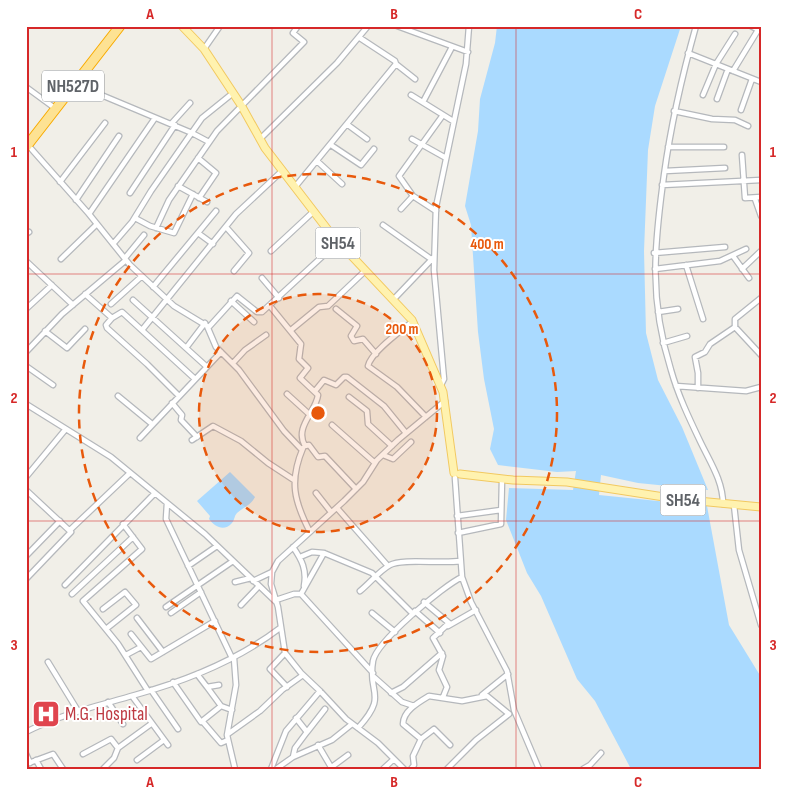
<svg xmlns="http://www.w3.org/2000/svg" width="787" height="795" viewBox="0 0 787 795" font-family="'Sofia Sans Condensed',sans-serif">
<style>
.water{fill:#aadaff}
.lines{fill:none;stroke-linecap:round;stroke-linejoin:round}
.street-casing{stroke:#b5b8bc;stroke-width:7}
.primary-casing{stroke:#f2c960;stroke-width:9}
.highway-casing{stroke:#f9ab00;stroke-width:11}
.street{stroke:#fff;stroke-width:4.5}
.primary{stroke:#fff2af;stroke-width:7}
.highway{stroke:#fde293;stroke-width:9}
.grid{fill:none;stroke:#d62828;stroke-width:1;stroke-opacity:0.55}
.ring{fill:none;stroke:#e8590c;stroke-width:2.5;stroke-dasharray:9 6}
.labels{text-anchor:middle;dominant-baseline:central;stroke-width:4;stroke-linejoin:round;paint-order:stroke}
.shield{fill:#fff;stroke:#8f9295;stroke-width:1}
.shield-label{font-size:18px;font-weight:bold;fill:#5f6368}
.health-label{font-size:19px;fill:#be3a42;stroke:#fff;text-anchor:start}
.centre{fill:#e8590c;stroke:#fff;stroke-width:2.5}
.ring-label{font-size:15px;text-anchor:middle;font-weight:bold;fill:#e8590c;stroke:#fff;stroke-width:4;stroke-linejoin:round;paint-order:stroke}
.neatline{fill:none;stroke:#d62828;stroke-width:2}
.grid-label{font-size:16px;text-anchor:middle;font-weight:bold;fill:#d62828}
</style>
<rect width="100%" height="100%" fill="#f1efe8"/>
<path class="water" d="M497 26H681L655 106 648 150 644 251 646 333 658 380 682 427 708 490 638 483 601 475 599 495 707 506 729 625 761 677V769H631L595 701 577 679 541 596 527 573 506 520 509 488 573 490 576 471 557 472 498 465 490 449 494 429 484 379 478 332 471 225 465 206 478 131 480 99 495 43Z
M230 472 255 497C251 505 244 507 237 513 234 516 235 519 232 523 224 532 215 527 209 519L210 516 197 501Z"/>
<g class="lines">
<g class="street-casing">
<path id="street" d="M397 26 468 52
M696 26C682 76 671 124 664 175 654 246 649 300 671 370 678 395 689 418 700 441 710 462 723 481 723 504
M751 26 761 31
M204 49 220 26
M688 53 761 82
M396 64 415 79
M733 71 758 30
M75 84 192 133 209 142
M26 87 56 109
M411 95 453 121
M703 95 716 64 735 34
M717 99 728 69
M423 102 452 47
M741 110 752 79
M674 111 712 119 735 120 748 126
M171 124 190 103
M348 125 367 139
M260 139 337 63 368 26
M412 139 446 158
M27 144 89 214 130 265 174 306 207 326 216 347 239 370 284 431 302 450
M331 145 361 165 374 149
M668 147H724
M742 155 745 198 761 197
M198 158 216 173 199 198
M317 161 342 184
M665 171 725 168
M60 182 105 123
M662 185 761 180
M178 186 207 202
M295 187 396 64 395 61 360 38
M130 193 175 125
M413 196 399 176 443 115
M755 199 761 216
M76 200 119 136
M401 209 413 196 436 211
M89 214 155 118
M135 218 150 226 174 233 193 194
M383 225 431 259
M226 227 249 253 234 271
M156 228 169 200 217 131 304 42 293 33 298 26
M198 233 213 244
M26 234 29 232
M113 244 132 222 151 191 202 118 233 93
M271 251 314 211
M654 253 725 247
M733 256 749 278
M125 258 144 235
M61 259 97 224
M26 261 73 305
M686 265 703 319
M655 269 720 261 746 249
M742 269 761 251
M262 278 279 298
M153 287 216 211
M85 294 112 318 122 312 195 379
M133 300 207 367
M393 300 434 257
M231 301 254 322
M111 304 142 276
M270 306 301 344 299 359 308 368 300 378 318 395C316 412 294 427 305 446L309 445 318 457 325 456 356 489
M26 309 52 285
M336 309 357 326 351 336 354 341 363 339 376 354
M658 312 678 309
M112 318 106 325 107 328 147 364 179 396
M412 322C401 331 371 352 368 366L397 387 426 417
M735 327 761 355
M208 328 237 296 257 312H262L338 242
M142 330 236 214 282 171
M291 330 319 307 328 306 365 271
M45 331 67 348 85 329
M663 343 687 336
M186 348 205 323
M26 352 62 314 126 260
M233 363 245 350 266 335
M26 366 53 385
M441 385 444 379 434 270 436 207 466 64 469 26
M676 386 746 391 761 387
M698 388V373L695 357 705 352 710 344 735 327V319L761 298
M315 391 324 380 336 385 344 377H347L384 406 406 433
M287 394 309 414
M118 396 152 424
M349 397 367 411 368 424 392 446
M172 403 182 415 181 420 197 437
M26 404 111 457 205 534 277 603
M332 425 375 463
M140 438 221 352
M192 440 213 426 241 441 268 463 294 480
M303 448C289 481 294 501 310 532
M383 455 393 459 411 442
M26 477 65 430
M455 478 462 577 471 602 507 671 514 710 539 769
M26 490 71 532 26 579
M316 493 331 512
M167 503 166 519 232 658
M734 505 739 550 761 625
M337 508 388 566
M457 516 501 510
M123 524 142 549 83 601 118 644 148 691
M70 530 130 473
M458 533 501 524 502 479
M293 547C302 560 307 570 304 586
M26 556 60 521
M300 557 312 552 324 553
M188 566 217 546
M253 581 272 572
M235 582 251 578
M65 585 155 493
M360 591C370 583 379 571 390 565 402 558 442 564 460 561
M72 594 133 537
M301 594 324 553 372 573 413 614
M276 600 294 594H301L373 673
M424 602 449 623 433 638 443 656 439 670 447 687 443 697
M241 605 259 586
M166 607 233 561
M103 609 125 592 136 605 106 629
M415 611 440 633
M171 613 201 592
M372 613 395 632
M137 618 163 652
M448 626 476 610
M131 634 151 659 215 621
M285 653 270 669 287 687
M126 655 141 647
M234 658 236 685 227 735 235 769
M48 662 78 711
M197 674 207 687 219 685
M374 677 402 702 414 706
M173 682 201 722 221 706 232 710
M207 687 221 706
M151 690 178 729
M391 693 403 687 442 653
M482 695 508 674
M132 696 168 745
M108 702 123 724
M203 722 221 743 228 740
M358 728C389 694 367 694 373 661 376 642 443 586 462 577
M26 732C61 714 98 706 135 695 186 681 238 660 280 628
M307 732 325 709
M228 734 260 711 282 690 303 675
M421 739 434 729 450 745
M318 745 331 767
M26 754 30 763
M83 754 111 739 118 748
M293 757 295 748 307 732 296 718
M36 760 41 769
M137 760 164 740
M26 764 53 754 63 769
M103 769 114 758 118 748 151 724
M271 769 286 731 320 691
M276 769 293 757 332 740 352 724
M329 769 348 755
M383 769 394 759
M404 769 378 743 346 719 320 691 301 673 285 653 278 607 271 584 272 572 278 561 344 501 363 482 377 460 398 440 445 401
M411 769 414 765 413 756 421 739 403 724C403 711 419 702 429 696L462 701 487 696 509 714
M447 769 476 740 509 714
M583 769 590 765 601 753"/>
</g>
<g class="primary-casing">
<path id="primary" d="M182 26 204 49 241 105 265 148 331 234 412 320 443 392 454 473
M460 474 513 480 567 482 677 499 761 507"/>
</g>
<g class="highway-casing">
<path id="highway" d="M26 147 120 26"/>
</g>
<use href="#street" class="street"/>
<use href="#primary" class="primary"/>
<use href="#highway" class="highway"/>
</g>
<path class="grid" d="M272 26V769M516 26V769M26 274H761M26 521H761"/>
<circle cx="318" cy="413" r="119" fill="#e8590c" fill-opacity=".12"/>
<g class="ring">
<circle cx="318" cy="413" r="119"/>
<circle cx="318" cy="413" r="239"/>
</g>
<defs>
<g id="hospital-square" transform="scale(1.4375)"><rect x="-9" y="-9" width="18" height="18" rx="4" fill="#e0444e" stroke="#fff"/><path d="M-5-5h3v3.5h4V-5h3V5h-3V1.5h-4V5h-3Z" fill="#fff"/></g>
</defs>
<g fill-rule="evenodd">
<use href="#hospital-square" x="46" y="714"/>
</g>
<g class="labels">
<g class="shield">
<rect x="42" y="70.5" width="62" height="31" rx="4"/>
<rect x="315.5" y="227.5" width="45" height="31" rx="4"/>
<rect x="660.5" y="484.5" width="45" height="31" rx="4"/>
</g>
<g class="shield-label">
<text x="73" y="86">NH527D</text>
<text x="338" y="243">SH54</text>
<text x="683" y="500">SH54</text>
</g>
<g class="health-label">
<text x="65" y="714">M.G. Hospital</text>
</g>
</g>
<circle cx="318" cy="413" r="8" class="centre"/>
<g class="ring-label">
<text x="487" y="249">400 m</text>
<text x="402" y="334">200 m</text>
</g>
<rect width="787" height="795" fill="none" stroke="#ffffff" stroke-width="55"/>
<rect x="28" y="28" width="732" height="740" class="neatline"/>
<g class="grid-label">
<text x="150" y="19">A</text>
<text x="394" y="19">B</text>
<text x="638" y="19">C</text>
<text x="14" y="157">1</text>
<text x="773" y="157">1</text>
<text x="14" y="403">2</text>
<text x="773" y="403">2</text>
<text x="14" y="650">3</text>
<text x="773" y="650">3</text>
<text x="150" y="787">A</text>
<text x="394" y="787">B</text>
<text x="638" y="787">C</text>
</g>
</svg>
